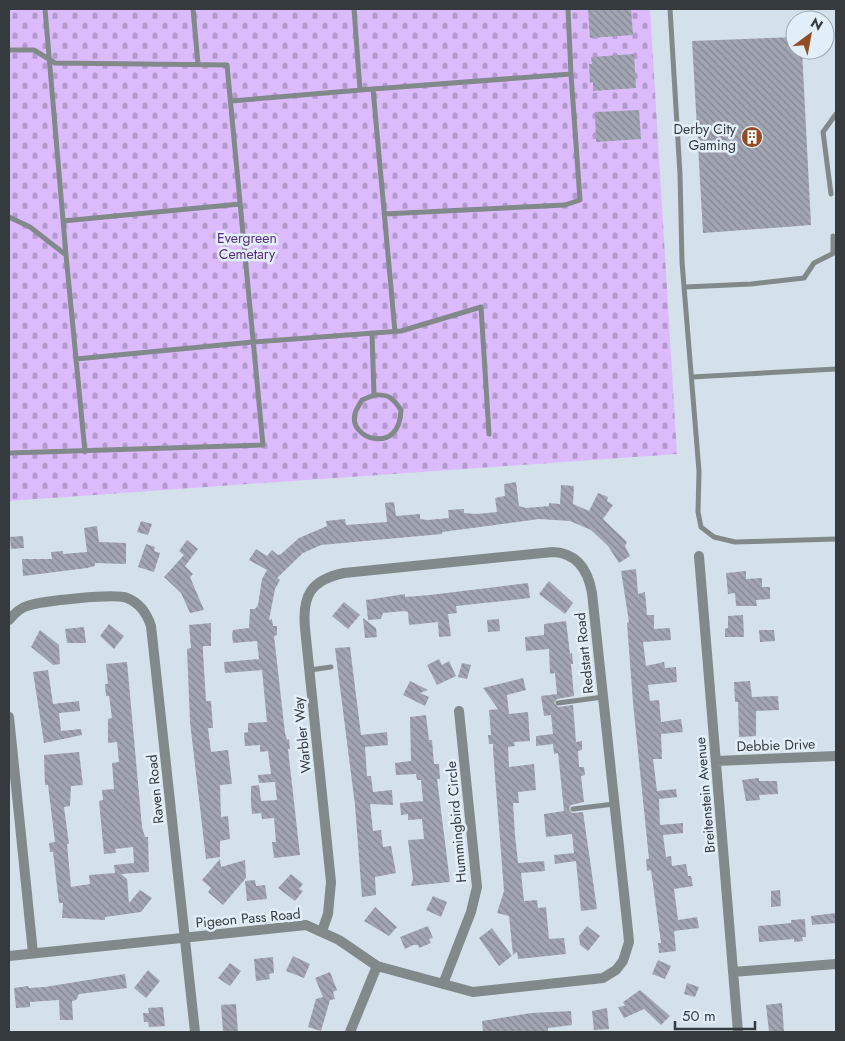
<svg xmlns="http://www.w3.org/2000/svg" width="845" height="1041" viewBox="0 0 845 1041" font-family="Jost,sans-serif">
<style>
.cemetery{fill:url(#cemetery-stones)}
.building{fill:url(#building-back-hatch)}
.lines{fill:none;stroke-linecap:round;stroke-linejoin:round}
.service{stroke:#82898a;stroke-width:5}
.minor{stroke:#82898a;stroke-width:10}
.labels{text-anchor:middle;dominant-baseline:central;stroke-width:5;stroke-linejoin:round;paint-order:stroke}
.poi-label{font-size:14px;fill:#353a3e;stroke:#e2eef8;text-anchor:end}
.park-label{font-size:14px;fill:#5a2c7d;stroke:#e2eef8}
.street-label{font-size:14px;fill:#353a3e;stroke:#e2eef8}
</style>
<defs>
<pattern id="cemetery-stones" width="16" height="16" patternUnits="userSpaceOnUse" patternTransform="scale(1.25)"><rect width="16" height="16" fill="#dcbbfc"/><path d="M2 7V4a2 2 0 0 1 4 0v3zM10 15v-3a2 2 0 0 1 4 0v3z" fill="#b399cd"/></pattern>
<pattern id="building-back-hatch" width="6" height="6" patternUnits="userSpaceOnUse" patternTransform="scale(1.25)"><rect width="6" height="6" fill="#a2a5b2"/><path d="M-1 5l2 2M0 0l6 6M5-1l2 2" fill="none" stroke="#858792"/></pattern>
</defs>
<rect width="100%" height="100%" fill="#d4e1eb"/>
<path class="cemetery" d="M9 9H650L677 454 9 501Z"/>
<path class="building" d="M588 9H631L633 35 590 38Z
M795 37V50H802L811 225 703 233 692 41Z
M634 54 636 88 593 91V82L590 83 589 64H592L591 57Z
M639 110 641 139 596 142 595 112Z
M516 482 519 506 526 508 549 506V503L560 504 561 485 574 486 573 504 589 511 598 493 608 497 607 501 613 505 603 519 627 542 625 546 630 556 619 563 608 546 591 530 570 521 539 519 442 532V534L321 545 303 553 277 578 280 580 275 589 269 620 272 619 273 626H277V635L274 636 285 733 287 740 289 739 290 749H288L300 855 274 858 272 842H276L274 818 262 819 261 813 252 814 251 802V786L259 785 261 801 277 800 275 782 259 783 258 775 271 774 268 751 260 752V745L245 746 244 733 248 732V723L267 722 262 670 225 673 224 662 259 659 257 641 233 643 232 634 233 630 249 628 250 609H255L258 605 262 579 267 570 249 560 256 549 267 556 272 550 278 555 281 554 299 538 327 526 326 521 345 519 346 525 387 522 385 503 394 502 396 516 420 514V519L428 520 449 518 448 510 464 509V513L477 514 497 512 495 498 505 496 504 484Z
M141 521 152 524 148 535 137 532Z
M97 526 99 542 126 543V564L95 563V566L87 568 23 576 22 559H52L51 552 63 551V554L87 552 84 528Z
M23 536 24 548 11 549 10 537Z
M187 540 198 549 185 566 193 574 190 577 204 610 190 613 181 593 164 577 184 555 179 551Z
M146 544 155 547 154 551 160 553 154 572 138 567Z
M636 569 638 594 645 592 647 615H654V629L670 628 671 640 643 642 646 666 664 662 665 668 676 667 677 682 648 685 650 701 659 700 661 722 681 719 683 732 661 734 662 759H653L657 791 676 789 677 797 659 799 660 825 683 823V833L663 835 666 857 671 856 672 866 686 864 688 876H691L693 886 674 889 678 920 697 917 699 928 674 931 676 951 659 953 658 943H661L651 870 647 871 646 859H649L633 703 627 623 629 622 621 571Z
M746 571V579L762 578V587H770V599L756 600 757 606H736L735 593 728 594 726 573Z
M549 581 573 603 565 614 539 594Z
M528 583 530 598 456 606 457 613 448 614 451 636 439 637 438 622 409 625 408 612 404 611 383 613 381 619 368 620 366 600 405 594V597L430 595Z
M344 602 360 615 348 629 332 616Z
M743 615 744 637H725V629L728 628V616Z
M363 618 376 628 377 637 365 638Z
M499 619 500 631 488 632 487 620Z
M566 621 570 654 572 653 573 664H571L574 696 557 699 554 703 558 707 573 705 576 742 582 741V750L578 751 579 767H584L585 775 581 776 584 802 571 805 569 809 572 813 583 812 597 909 581 911 576 861 555 864 554 855 574 853 572 834 546 837 544 814 564 811 558 753 554 754 553 744 536 746V736L553 734 551 715 544 716 541 696 557 694 555 673 550 674 549 649 526 651 525 637 544 635V624Z
M211 623V646H203V653L206 701H211L213 728H208L211 752 228 750 232 784 220 785 221 817 228 816 230 839 220 841V857L206 859 190 722 187 649 191 648 189 625Z
M109 624 124 636 114 649 100 636Z
M84 627 86 643H67L65 629Z
M40 630 59 645 60 664 53 665 31 647Z
M759 630H774L775 641 760 642Z
M350 647 361 735 387 732 388 745 365 747 367 776H371L373 792 392 790 393 805 370 804 373 831 381 830 383 847 391 846 396 873 375 877 376 895 362 897 355 805 335 648Z
M439 659 442 665 449 661 456 676 437 685 427 665Z
M127 662 142 827 145 837H148L149 872 121 874 127 879 129 903 140 890 152 898 141 912 105 917V920L62 918 63 903H59L53 852H50L49 843 55 842 48 785H45L44 755 79 752 83 785 71 786 70 806 64 807 69 844H67L71 887 90 884 89 875 115 873 114 865 134 863 133 847 115 849 116 853 104 854 99 801 103 800 102 790 114 789 112 763 119 762 117 742 108 743V719L112 718 109 696H106L105 684H108L106 664Z
M462 663 471 665 467 679 458 677Z
M48 670 53 704 79 701 80 711 59 713 61 731 81 729 82 735 44 743 33 672Z
M523 678 526 690 507 695 509 714 528 712 530 741 514 742 515 746 508 747 509 767 534 764 536 790 518 792 519 803H513L515 835 518 863 544 861 545 871 521 873 524 901 537 900 538 908 546 907 549 939 564 938 566 954 518 959 517 952 513 955 509 916 497 913 504 891 493 750V744H489L488 735H491L489 710 498 709 483 688Z
M410 681 428 690 420 693 429 697 425 706 403 695Z
M750 681 752 697 778 696 779 710 756 711V736L739 737 738 702H735L734 682Z
M426 715 429 740H432L434 764H439L440 779H437L450 882 411 886 413 879 408 840 424 839 422 819 408 820V814L401 815 400 803 423 801 421 780H417L416 774 396 775 395 763 411 761 410 717Z
M759 778V781H777L778 794 759 795 760 800 746 801 742 780Z
M220 859 221 867 245 860 246 878 223 905 208 892 211 888 202 880Z
M291 874 303 884 299 889 303 891 295 901 278 888Z
M255 880 256 886 265 885 267 899 247 901 245 881Z
M780 890 781 906 771 907V891Z
M433 896 447 902 441 917 426 910Z
M375 907 397 927 389 936 364 921Z
M836 913V923L812 925 811 916Z
M805 919 806 937H802L803 941 794 942V939L759 942 758 926 791 923V920Z
M428 926 433 938 429 939 431 943 419 948 418 945H413L405 949 400 937Z
M587 926 600 936 588 951 580 945 579 936Z
M492 928 512 956 499 966 479 938Z
M293 956 310 964 304 978 286 971Z
M273 957 274 973 269 974 270 979 256 981 254 959Z
M658 960 671 966 665 979 652 974Z
M230 963 241 971 230 986 218 978Z
M148 970 160 981 146 998 134 988Z
M330 972 337 990 333 992 335 999 330 1000 321 1031 308 1027 316 999 323 997 315 978Z
M125 974 127 988 79 994 76 1000 72 1001 73 1020H60L59 1000 30 1002V1007L16 1008 14 988 28 986 29 988 45 987Z
M687 983 699 987 695 997 684 994Z
M640 990 670 1016 661 1025 644 1009 624 1018 618 1007 625 1006 623 1002Z
M782 1003 784 1032H769L766 1005Z
M236 1004 238 1032H223L221 1005Z
M163 1007 165 1026 149 1027 148 1022H144L143 1013H149L148 1008Z
M607 1008 609 1029 594 1030 592 1011Z
M571 1011 572 1025 548 1028V1032H483L482 1021 531 1013Z"/>
<g class="lines">
<path class="service" d="M45 9 66 255
M193 9 198 64
M354 9 360 90
M670 9 680 174 682 262 699 471 698 512 701 527 714 537 735 542 836 539
M9 50H34L55 63 227 65 263 445 9 453
M373 89 571 74 568 9
M231 101 373 89 395 332
M831 194 823 132 836 114
M384 214 565 205 580 200 571 74
M9 217 30 227 66 255 85 452
M63 221 240 204
M833 236V253
M685 287 751 284 804 278 814 263 836 252
M372 333 374 395 362 400C360 404 356 409 355 414 348 439 400 456 401 410 393 398 389 394 374 395
M76 359 253 342 401 331 481 307 489 434
M692 377 836 369
M310 670 331 667
M558 703 603 697
M573 809 614 804"/>
<path class="minor" d="M699 556 738 1032
M9 620C14 614 20 608 27 606 42 601 114 593 127 598 140 603 147 614 151 626L195 1032
M9 717 33 953
M716 761 836 756
M9 956 306 925 339 940 377 966 473 992 603 978 616 970 623 961 629 942 628 931 592 593C588 570 577 553 553 552L344 573C311 580 302 595 305 628L331 882 328 914 322 931
M733 972 836 964
M443 984 471 912 477 887 459 711
M350 1032 377 966"/>
</g>
<defs>
<g id="building-disc" transform="scale(1.125)"><circle r="9.5" fill="#934d25" stroke="#e2eef8"/><path d="M-4-6H4V6H1V3H-1V6H-4ZM-2.5-4.3h1.7v1.8h-1.7ZM.8-4.3h1.7v1.8H.8ZM-2.5-1h1.7V.8h-1.7ZM.8-1h1.7V.8H.8Z" fill="#fff"/></g>
</defs>
<g fill-rule="evenodd">
<use href="#building-disc" x="752" y="137"/>
</g>
<g class="labels">
<g class="poi-label">
<text x="736" y="129">Derby City<tspan x="736" dy="16">Gaming</tspan></text>
</g>
<g class="park-label">
<text x="247" y="238">Evergreen<tspan x="247" dy="16">Cemetary</tspan></text>
</g>
<g class="street-label">
<text transform="translate(584 653) rotate(-96)">Redstart Road</text>
<text transform="translate(302 735) rotate(-96)">Warbler Way</text>
<text transform="translate(776 745) rotate(-2)">Debbie Drive</text>
<text transform="translate(155 789) rotate(-96)">Raven Road</text>
<text transform="translate(705 795) rotate(-95)">Breitenstein Avenue</text>
<text transform="translate(456 822) rotate(-95)">Hummingbird Circle</text>
<text transform="translate(248 918) rotate(-5)">Pigeon Pass Road</text>
</g>
</g>
<rect width="845" height="1041" fill="none" stroke="#353a3e" stroke-width="20"/>
<g transform="translate(810 35) rotate(32)"><circle r="24" fill="#e2eef8" stroke="#9da6ae"/>
<path d="M0-4L9 19L0 12L-9 19Z" fill="#934d25"/>
<text y="-8" font-size="14" font-weight="bold" text-anchor="middle" fill="#353a3e">N</text>
</g>
<path d="M675 1021v8h80v-8" fill="none" stroke="#353a3e" stroke-width="2.5"/>
<text x="682" y="1021" font-size="15" fill="#353a3e" stroke="#e2eef8" stroke-width="4" paint-order="stroke">50 m</text>
</svg>
